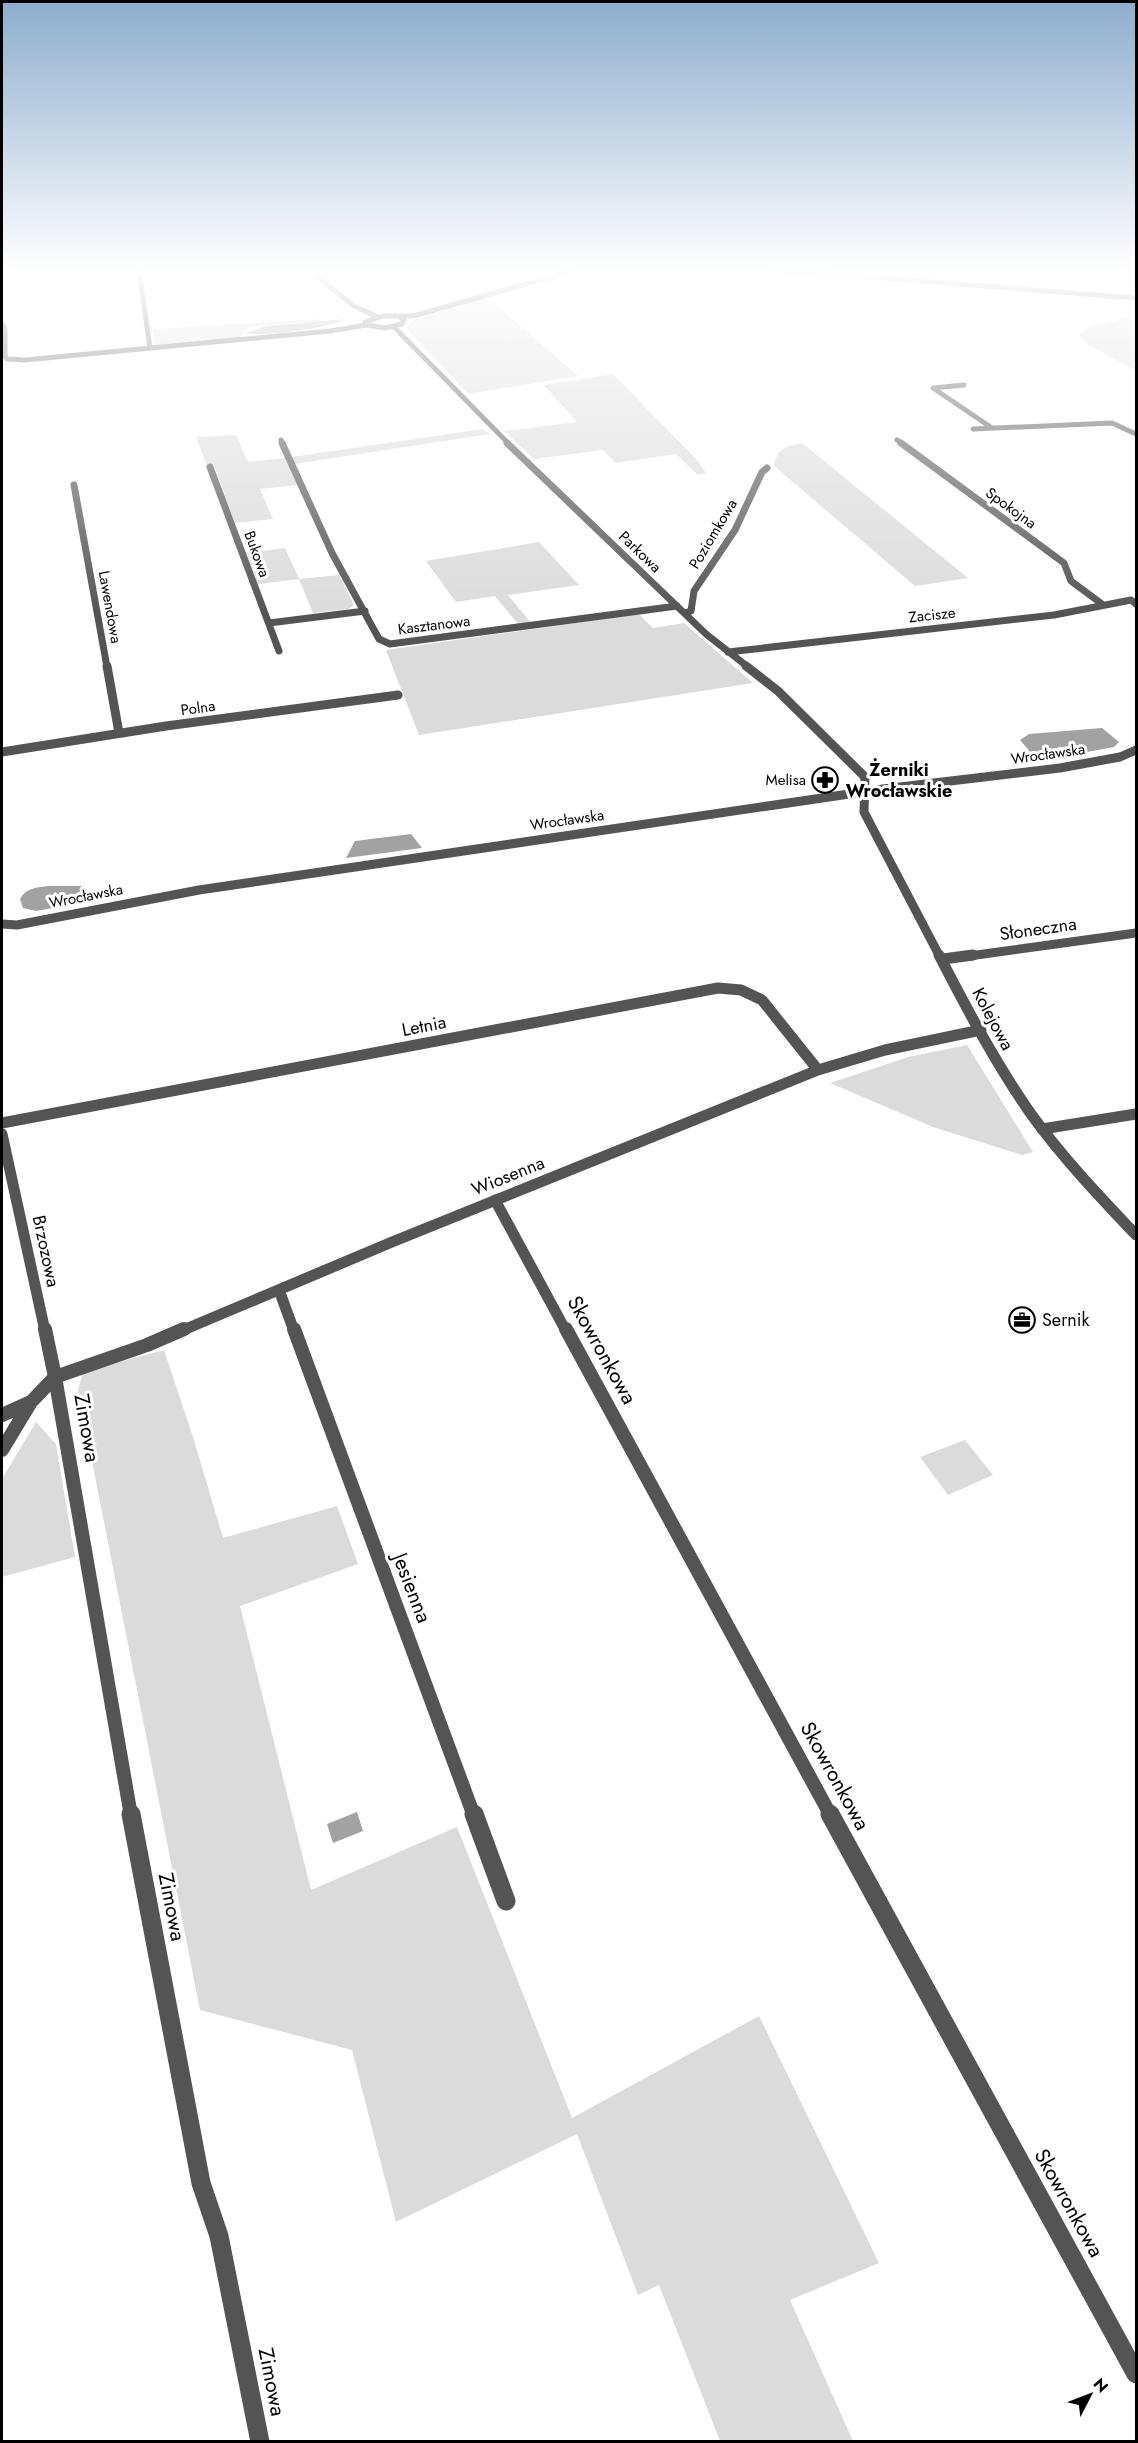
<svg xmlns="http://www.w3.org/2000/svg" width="1138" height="2443" viewBox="0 0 1138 2443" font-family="Jost,sans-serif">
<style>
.green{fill:#dbdbdb}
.water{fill:#a2a2a2}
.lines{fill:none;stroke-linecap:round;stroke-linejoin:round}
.minor-far5{stroke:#545454;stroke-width:5}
.minor-far4{stroke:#545454;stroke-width:7}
.minor-far3{stroke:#545454;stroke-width:9}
.minor-far2{stroke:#545454;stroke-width:11}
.minor-far1{stroke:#545454;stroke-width:14}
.minor{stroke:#545454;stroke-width:19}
.tertiary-far3{stroke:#545454;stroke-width:5}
.tertiary-far2{stroke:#545454;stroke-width:7}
.tertiary-far1{stroke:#545454;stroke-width:9}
.tertiary{stroke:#545454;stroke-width:11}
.labels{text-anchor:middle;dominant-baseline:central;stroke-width:6;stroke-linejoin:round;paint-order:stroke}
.far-street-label{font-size:15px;fill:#000;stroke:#fff}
.far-poi-label{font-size:15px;fill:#000;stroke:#fff;text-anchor:end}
.far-quarter-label{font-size:18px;font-weight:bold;fill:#000;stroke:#fff}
.street-label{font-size:18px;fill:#000;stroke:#fff}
.poi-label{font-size:18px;fill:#000;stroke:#fff;text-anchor:start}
.near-street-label{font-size:21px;fill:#000;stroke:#fff}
</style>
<rect width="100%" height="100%" fill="#fff"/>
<path class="green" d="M488 298 578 376 468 394 406 328 415 319Z
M320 319 322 321 256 326 245 330 239 338 156 346 153 329Z
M1121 319H1136V371L1089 345 1079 335 1087 328Z
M613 374 698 461 706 473 698 475 676 454 615 463 603 450 534 459 504 431 577 422 544 385Z
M483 429 490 434 294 464 292 457Z
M236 435 248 462 285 458 297 485 260 489 273 519 235 523 214 465 207 466 196 437Z
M802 443 968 578 915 586 774 466C777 448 785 447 802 443Z
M539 542 579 585 508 595 531 623 518 624 495 596 456 602 426 561Z
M285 548 299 579 339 575 354 605 348 609 313 613 299 579 258 584 247 553Z
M639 614 653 628 684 623 753 683 419 735 386 650Z
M967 1045 1033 1152 1022 1155 933 1127 830 1083 908 1057Z
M164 1350 193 1437 223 1538 337 1506 358 1564 240 1606 311 1890 457 1827 572 2118 759 2016 879 2263 790 2300 853 2441H720L659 2285 638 2295 577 2134 396 2222 352 2050 200 2010 78 1390 83 1372Z
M36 1422 56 1444 75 1557 2 1577V1479Z
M965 1440 993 1475 948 1495 920 1457Z"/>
<path class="water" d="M346 319C329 328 264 337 245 333L267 326Z
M1102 728 1119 742 1114 747 1038 761 1020 740 1029 734Z
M411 834 422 848 346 858 355 841Z
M47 886H81L86 902 36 911 23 908 20 899C26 888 35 888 47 886Z
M357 1812 363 1831 333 1843 327 1824Z"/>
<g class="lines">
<path class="minor-far5" d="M139 271 150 348
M319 278 354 306 378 317
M964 385 933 388 992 428
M973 429 1112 423 1136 434
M281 440 283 444
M897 440 903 444"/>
<path class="minor-far4" d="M282 443 332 553 379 639 390 644 677 606
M901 443 1064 563 1071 581 1102 604
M210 467 279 651
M74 485 107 667
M685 613 691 611 694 591 735 530 762 472 767 468
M269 623 365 611
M728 652 1054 615 1131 600 1136 604"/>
<path class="minor-far3" d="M107 666 119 733
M2 752 166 726 398 695
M2 924 17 925 199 890 883 789 1060 768 1120 757 1136 750
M962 957 1136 933"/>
<path class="minor-far2" d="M943 959 973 955
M2 1123 718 988 741 990 762 1000 818 1070
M1042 1129 1136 1114
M2 1134 45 1331
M495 1200 566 1331
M279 1290 294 1331
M181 1331 392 1242 818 1070 885 1050 981 1030"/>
<path class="minor-far1" d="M45 1329 55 1377 131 1816
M294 1329 474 1816
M566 1329 831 1816
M2 1415 31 1402
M2 1450 31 1402 55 1377 147 1345 184 1329"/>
<path class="minor" d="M131 1814 201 2183 219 2236 260 2442
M474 1814 506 1901
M830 1814 1136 2374"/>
<path class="tertiary-far3" d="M771 271 801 273
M795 271 1136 298
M2 324 5 329V356L7 359 25 360 330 331 367 325 385 328 402 324 404 320 401 318
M367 325 365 322 383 316H413L572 271
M394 327 509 444"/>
<path class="tertiary-far2" d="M507 443 706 634 748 667"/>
<path class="tertiary-far1" d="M746 666 778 691 865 777 864 812 940 957"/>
<path class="tertiary" d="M939 955C967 1009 996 1064 1031 1114 1062 1157 1099 1196 1136 1235"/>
</g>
<linearGradient id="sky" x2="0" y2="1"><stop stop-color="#8cadcc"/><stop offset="0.44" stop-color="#fff"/><stop offset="1" stop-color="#fff" stop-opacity="0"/></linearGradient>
<rect width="1138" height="613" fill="url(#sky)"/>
<defs>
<g id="pharmacy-ring" transform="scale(1.35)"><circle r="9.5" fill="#fff" stroke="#000" stroke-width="1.5"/><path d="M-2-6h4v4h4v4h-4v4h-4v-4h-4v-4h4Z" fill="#000"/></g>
<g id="office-ring" transform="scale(1.35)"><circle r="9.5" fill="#fff" stroke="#000" stroke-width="1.5"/><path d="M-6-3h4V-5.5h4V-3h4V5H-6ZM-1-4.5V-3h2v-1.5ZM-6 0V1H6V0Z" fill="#000"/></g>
</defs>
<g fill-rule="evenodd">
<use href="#pharmacy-ring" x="825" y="780"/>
<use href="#office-ring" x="1022" y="1320"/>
</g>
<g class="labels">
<g class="far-street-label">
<text transform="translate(1011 508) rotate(36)">Spokojna</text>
<text transform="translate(713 534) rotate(-59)">Poziomkowa</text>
<text transform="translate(640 552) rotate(44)">Parkowa</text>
<text transform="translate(257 554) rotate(70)">Bukowa</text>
<text transform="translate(110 607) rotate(80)">Lawendowa</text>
<text transform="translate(932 615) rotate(-6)">Zacisze</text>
<text transform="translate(434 625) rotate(-7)">Kasztanowa</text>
<text transform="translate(198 708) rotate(-8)">Polna</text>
<text transform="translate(1048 754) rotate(-8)">Wrocławska</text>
<text transform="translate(567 820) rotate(-8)">Wrocławska</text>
<text transform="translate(86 896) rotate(-11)">Wrocławska</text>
</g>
<g class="far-poi-label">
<text x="806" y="780">Melisa</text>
</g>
<g class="far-quarter-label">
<text x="899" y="770">Żerniki<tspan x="899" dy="21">Wrocławskie</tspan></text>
</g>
<g class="street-label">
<text transform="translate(1038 929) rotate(-8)">Słoneczna</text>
<text transform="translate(993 1019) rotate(62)">Kolejowa</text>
<text transform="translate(424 1026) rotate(-11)">Letnia</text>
<text transform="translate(508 1176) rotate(-22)">Wiosenna</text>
<text transform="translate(46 1251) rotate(78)">Brzozowa</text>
</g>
<g class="poi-label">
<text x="1042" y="1320">Sernik</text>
</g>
<g class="near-street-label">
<text transform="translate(602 1350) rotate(61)">Skowronkowa</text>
<text transform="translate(87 1428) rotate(80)">Zimowa</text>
<text transform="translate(412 1588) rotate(69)">Jesienna</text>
<text transform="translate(835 1776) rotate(61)">Skowronkowa</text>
<text transform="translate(172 1907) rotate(79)">Zimowa</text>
<text transform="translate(1069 2203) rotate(61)">Skowronkowa</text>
<text transform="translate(272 2382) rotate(79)">Zimowa</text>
</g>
</g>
<rect width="1138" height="2443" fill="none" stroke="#000000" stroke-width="6"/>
<g transform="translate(1090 2395) rotate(48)" stroke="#ffffff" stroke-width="4.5" paint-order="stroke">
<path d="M0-4.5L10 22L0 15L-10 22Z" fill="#000000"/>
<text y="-9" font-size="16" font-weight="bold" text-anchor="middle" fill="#000000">N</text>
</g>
</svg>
